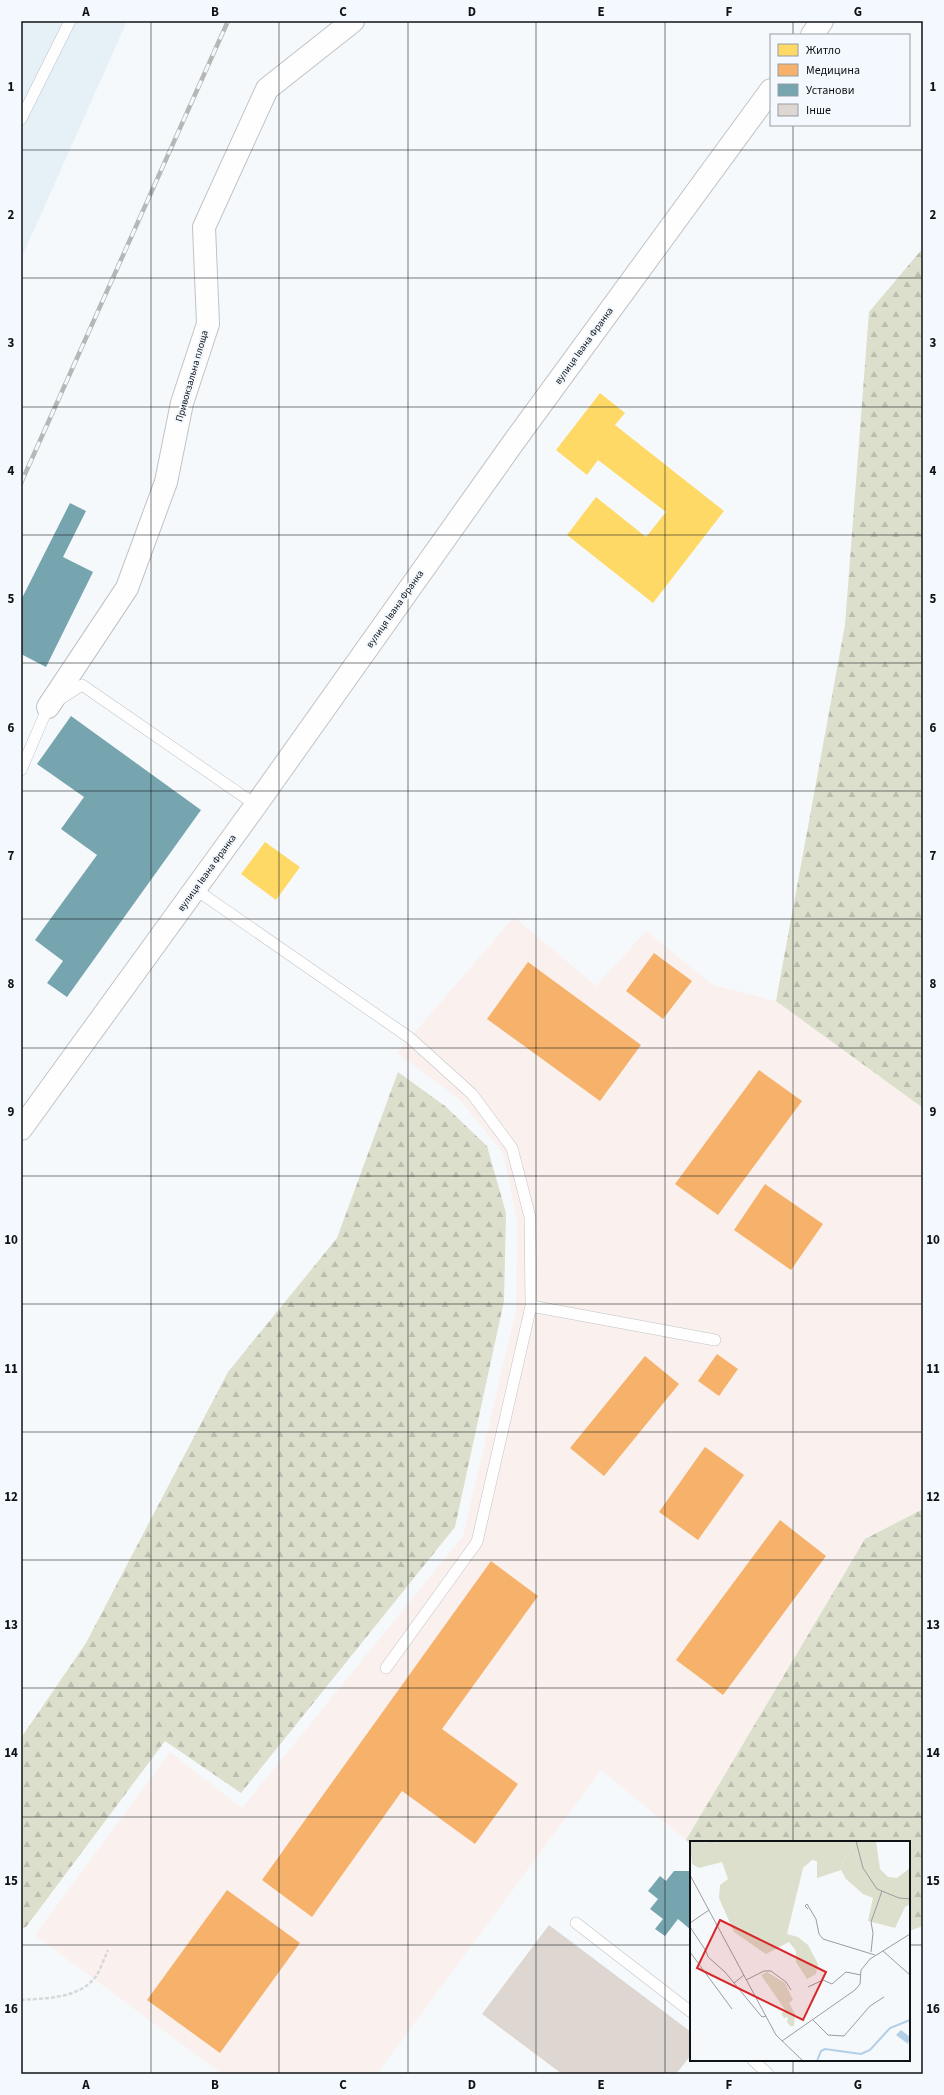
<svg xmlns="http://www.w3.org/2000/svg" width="944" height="2095" viewBox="0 0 944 2095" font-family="'Source Sans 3',sans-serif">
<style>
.built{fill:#e5f0f7}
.medical{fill:#faf0ed}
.forest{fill:url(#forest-firs)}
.homes{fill:#ffd966}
.health{fill:#f6b26b}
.public{fill:#76a5af}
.building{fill:#ddd6d1}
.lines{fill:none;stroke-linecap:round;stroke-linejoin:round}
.lane-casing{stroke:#c0c3c6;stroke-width:12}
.street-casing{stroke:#c0c3c6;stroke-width:24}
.secondary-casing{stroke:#c0c3c6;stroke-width:24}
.path{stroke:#d7d9d9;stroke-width:2.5;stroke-dasharray:4 2;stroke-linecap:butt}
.lane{stroke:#fefefe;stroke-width:11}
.street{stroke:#fefefe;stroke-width:22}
.secondary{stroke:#fefefe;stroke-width:22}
.rail-casing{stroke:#b6b7b7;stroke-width:4.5}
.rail{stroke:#f3f9fe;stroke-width:3;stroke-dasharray:9;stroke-linecap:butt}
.grid{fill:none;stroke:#101316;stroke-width:1;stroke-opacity:0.55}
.labels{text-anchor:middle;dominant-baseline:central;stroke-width:4;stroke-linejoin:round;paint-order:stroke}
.street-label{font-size:10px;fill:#101316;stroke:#f3f9fe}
.inset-river{fill:none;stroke:#b3cee7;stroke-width:2}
.inset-road{fill:none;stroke:#9a9d9f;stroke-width:1}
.view{fill:#d62828;fill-opacity:0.15;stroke:#d62828;stroke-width:2}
.inset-edge{fill:none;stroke:#101316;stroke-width:2}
.neatline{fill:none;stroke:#101316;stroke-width:1.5}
.grid-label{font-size:13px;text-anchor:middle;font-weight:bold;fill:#101316}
</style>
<defs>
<pattern id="forest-firs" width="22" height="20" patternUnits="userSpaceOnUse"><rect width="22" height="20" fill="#dbdfcb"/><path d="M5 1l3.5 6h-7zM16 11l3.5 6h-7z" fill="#bbbeae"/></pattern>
</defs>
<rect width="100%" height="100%" fill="#f6f9fb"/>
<path class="built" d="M21 21H127L21 259Z"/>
<path class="medical" d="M514 917 596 986 646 931 713 985 776 1001 923 1108V1509L865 1539 686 1840 601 1770 377 2074H222L35 1935 170 1752 242 1808 463 1536 516 1310 517 1220 503 1153 459 1099 397 1053Z"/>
<path class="forest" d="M923 248V1108L776 1001 845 625 869 312Z
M398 1072 445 1106 487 1146 506 1213 504 1301 455 1527 241 1793 165 1741 26 1927 21 1929V1738L86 1643 228 1372 337 1238Z
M923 1509V1926L909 1931V1842H691V1845L686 1840 865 1539Z"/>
<path class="homes" d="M600 393 625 413 615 425 724 511 653 603 567 535 596 497 646 537 666 512 598 460 587 475 556 450Z
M265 842 300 867 276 900 241 874Z"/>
<path class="health" d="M654 953 692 981 663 1019 626 991Z
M528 962 641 1045 600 1101 487 1019Z
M759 1070 802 1101 718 1215 675 1184Z
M765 1184 823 1224 791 1270 734 1230Z
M717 1354 738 1369 719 1396 698 1381Z
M645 1356 679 1384 604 1476 570 1448Z
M705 1447 744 1475 698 1540 659 1512Z
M780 1520 826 1556 723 1695 676 1660Z
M491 1561 538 1596 442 1729 518 1784 475 1844 402 1791 312 1917 262 1880Z
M227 1890 300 1943 220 2053 147 2000Z"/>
<path class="public" d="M70 503 86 511 63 557 93 572 46 667 21 654V600Z
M71 716 201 810 67 997 47 983 63 961 35 940 97 855 61 829 84 797 37 764Z
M674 1871H691V1930L678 1919 665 1936 655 1929 663 1919 650 1909 658 1899 648 1891 660 1876 666 1881Z"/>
<path class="building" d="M549 1925 691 2032V2055L676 2074H562L482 2014Z"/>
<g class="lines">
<g class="lane-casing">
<path id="lane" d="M21 119 70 21
M21 770 48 707 82 685 256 805
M195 889 410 1038 472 1094 512 1148 530 1217 531 1306 477 1542 386 1668
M531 1306 715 1340
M576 1923 691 2012
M753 2060 768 2074"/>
</g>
<g class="street-casing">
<path id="street" d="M48 707 127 588 166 482 182 403 208 324 204 227 267 89 353 21"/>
</g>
<g class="secondary-casing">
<path id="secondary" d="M812 35 822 21
M21 1129 256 805 513 443 771 90"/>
</g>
<path class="path" d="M21 2000C46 1998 80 1999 96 1976 101 1969 104 1958 108 1950"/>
<use href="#lane" class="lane"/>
<use href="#street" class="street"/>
<use href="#secondary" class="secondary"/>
<g class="rail-casing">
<path id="rail" d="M21 483 228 21"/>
</g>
<use href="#rail" class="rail"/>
</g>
<path class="grid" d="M151 21V2074M279 21V2074M408 21V2074M536 21V2074M665 21V2074M793 21V35M793 125V1842M21 150H923M21 278H923M21 407H923M21 535H923M21 663H923M21 791H923M21 919H923M21 1048H923M21 1176H923M21 1304H923M21 1432H923M21 1560H923M21 1688H923M21 1817H923M21 1945H691M909 1945H923M793 2060V2074"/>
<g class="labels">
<g class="street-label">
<text transform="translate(584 346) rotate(-54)">вулиця Івана Франка</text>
<text transform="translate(192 376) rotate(-74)">Привокзальна площа</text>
<text transform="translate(395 609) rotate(-55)">вулиця Івана Франка</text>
<text transform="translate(207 873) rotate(-54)">вулиця Івана Франка</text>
</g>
</g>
<g transform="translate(690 1841)">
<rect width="220" height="220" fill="#f6f9fb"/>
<path d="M0 0 43 4 44 0H166L162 9 153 19 151 29 127 37V20L122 19 113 27 97 93 108 96 118 104 128 123 126 133 117 138 106 121V110L99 101 76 113 44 91 29 57 30 44 38 38 32 21 9 27 2 23ZM77 131 95 142 103 159 99 162 105 173 104 185H100L97 181 98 176 94 177 91 172 96 170 71 134Z" fill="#dbdfcb"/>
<path d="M15 0H44L43 4 30 6 28 2 19 4ZM166 0H186L190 28 198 36 207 37 220 27V63L215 66 205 87 178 80 183 57 173 53 156 38 151 29 153 19 162 9Z" fill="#dbdfcb"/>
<path d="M211 189 220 196 218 203 206 194Z" fill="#b3cee7"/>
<path class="inset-river" d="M127 220 131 210 135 208 171 213 180 209 200 187 220 179"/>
<path class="inset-road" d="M166 0 173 27 187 48 209 57 220 58M0 34 86 194 113 220M118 68 115 65 117 63 126 78 129 93 133 98 185 114M0 82 19 69M0 86 16 110 18 116 35 131 44 142M193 110 220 134M0 111 42 168M181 111 183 92 181 81 192 50M54 134 44 142 72 176 76 175M56 139 74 130H81L96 141 101 149M118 146 133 139 142 143 156 131 171 134M123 179 138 194 154 195 180 165 194 156M92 200 165 149 170 143 171 129 180 118 220 93"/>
<path class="view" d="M30 79 136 131 113 179 7 127Z"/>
<rect width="220" height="220" class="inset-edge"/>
</g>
<rect width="944" height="2095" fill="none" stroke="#f3f9fe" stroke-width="44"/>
<rect x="770" y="34" width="140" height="92" fill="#f3f9fe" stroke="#989da1"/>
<rect x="778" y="44" width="20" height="12" fill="#ffd966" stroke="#989da1"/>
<text x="806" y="54" font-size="12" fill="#101316">Житло</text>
<rect x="778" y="64" width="20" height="12" fill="#f6b26b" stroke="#989da1"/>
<text x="806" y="74" font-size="12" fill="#101316">Медицина</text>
<rect x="778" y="84" width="20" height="12" fill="#76a5af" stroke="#989da1"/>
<text x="806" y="94" font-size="12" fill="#101316">Установи</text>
<rect x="778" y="104" width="20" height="12" fill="#ddd6d1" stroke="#989da1"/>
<text x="806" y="114" font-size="12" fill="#101316">Інше</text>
<rect x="22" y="22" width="900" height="2051" class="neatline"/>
<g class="grid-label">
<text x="86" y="16">A</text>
<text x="215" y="16">B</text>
<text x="343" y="16">C</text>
<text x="472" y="16">D</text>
<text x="601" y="16">E</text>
<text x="729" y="16">F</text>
<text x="858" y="16">G</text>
<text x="11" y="91">1</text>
<text x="933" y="91">1</text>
<text x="11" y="219">2</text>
<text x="933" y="219">2</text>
<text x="11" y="347">3</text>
<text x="933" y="347">3</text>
<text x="11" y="475">4</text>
<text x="933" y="475">4</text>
<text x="11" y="603">5</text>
<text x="933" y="603">5</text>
<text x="11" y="732">6</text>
<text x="933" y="732">6</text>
<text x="11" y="860">7</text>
<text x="933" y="860">7</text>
<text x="11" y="988">8</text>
<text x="933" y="988">8</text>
<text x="11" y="1116">9</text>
<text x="933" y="1116">9</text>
<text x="11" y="1244">10</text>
<text x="933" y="1244">10</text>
<text x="11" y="1373">11</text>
<text x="933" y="1373">11</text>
<text x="11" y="1501">12</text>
<text x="933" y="1501">12</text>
<text x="11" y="1629">13</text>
<text x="933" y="1629">13</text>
<text x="11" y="1757">14</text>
<text x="933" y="1757">14</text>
<text x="11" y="1885">15</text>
<text x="933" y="1885">15</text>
<text x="11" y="2013">16</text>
<text x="933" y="2013">16</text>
<text x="86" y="2089">A</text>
<text x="215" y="2089">B</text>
<text x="343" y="2089">C</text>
<text x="472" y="2089">D</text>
<text x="601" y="2089">E</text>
<text x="729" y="2089">F</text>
<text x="858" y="2089">G</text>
</g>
</svg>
